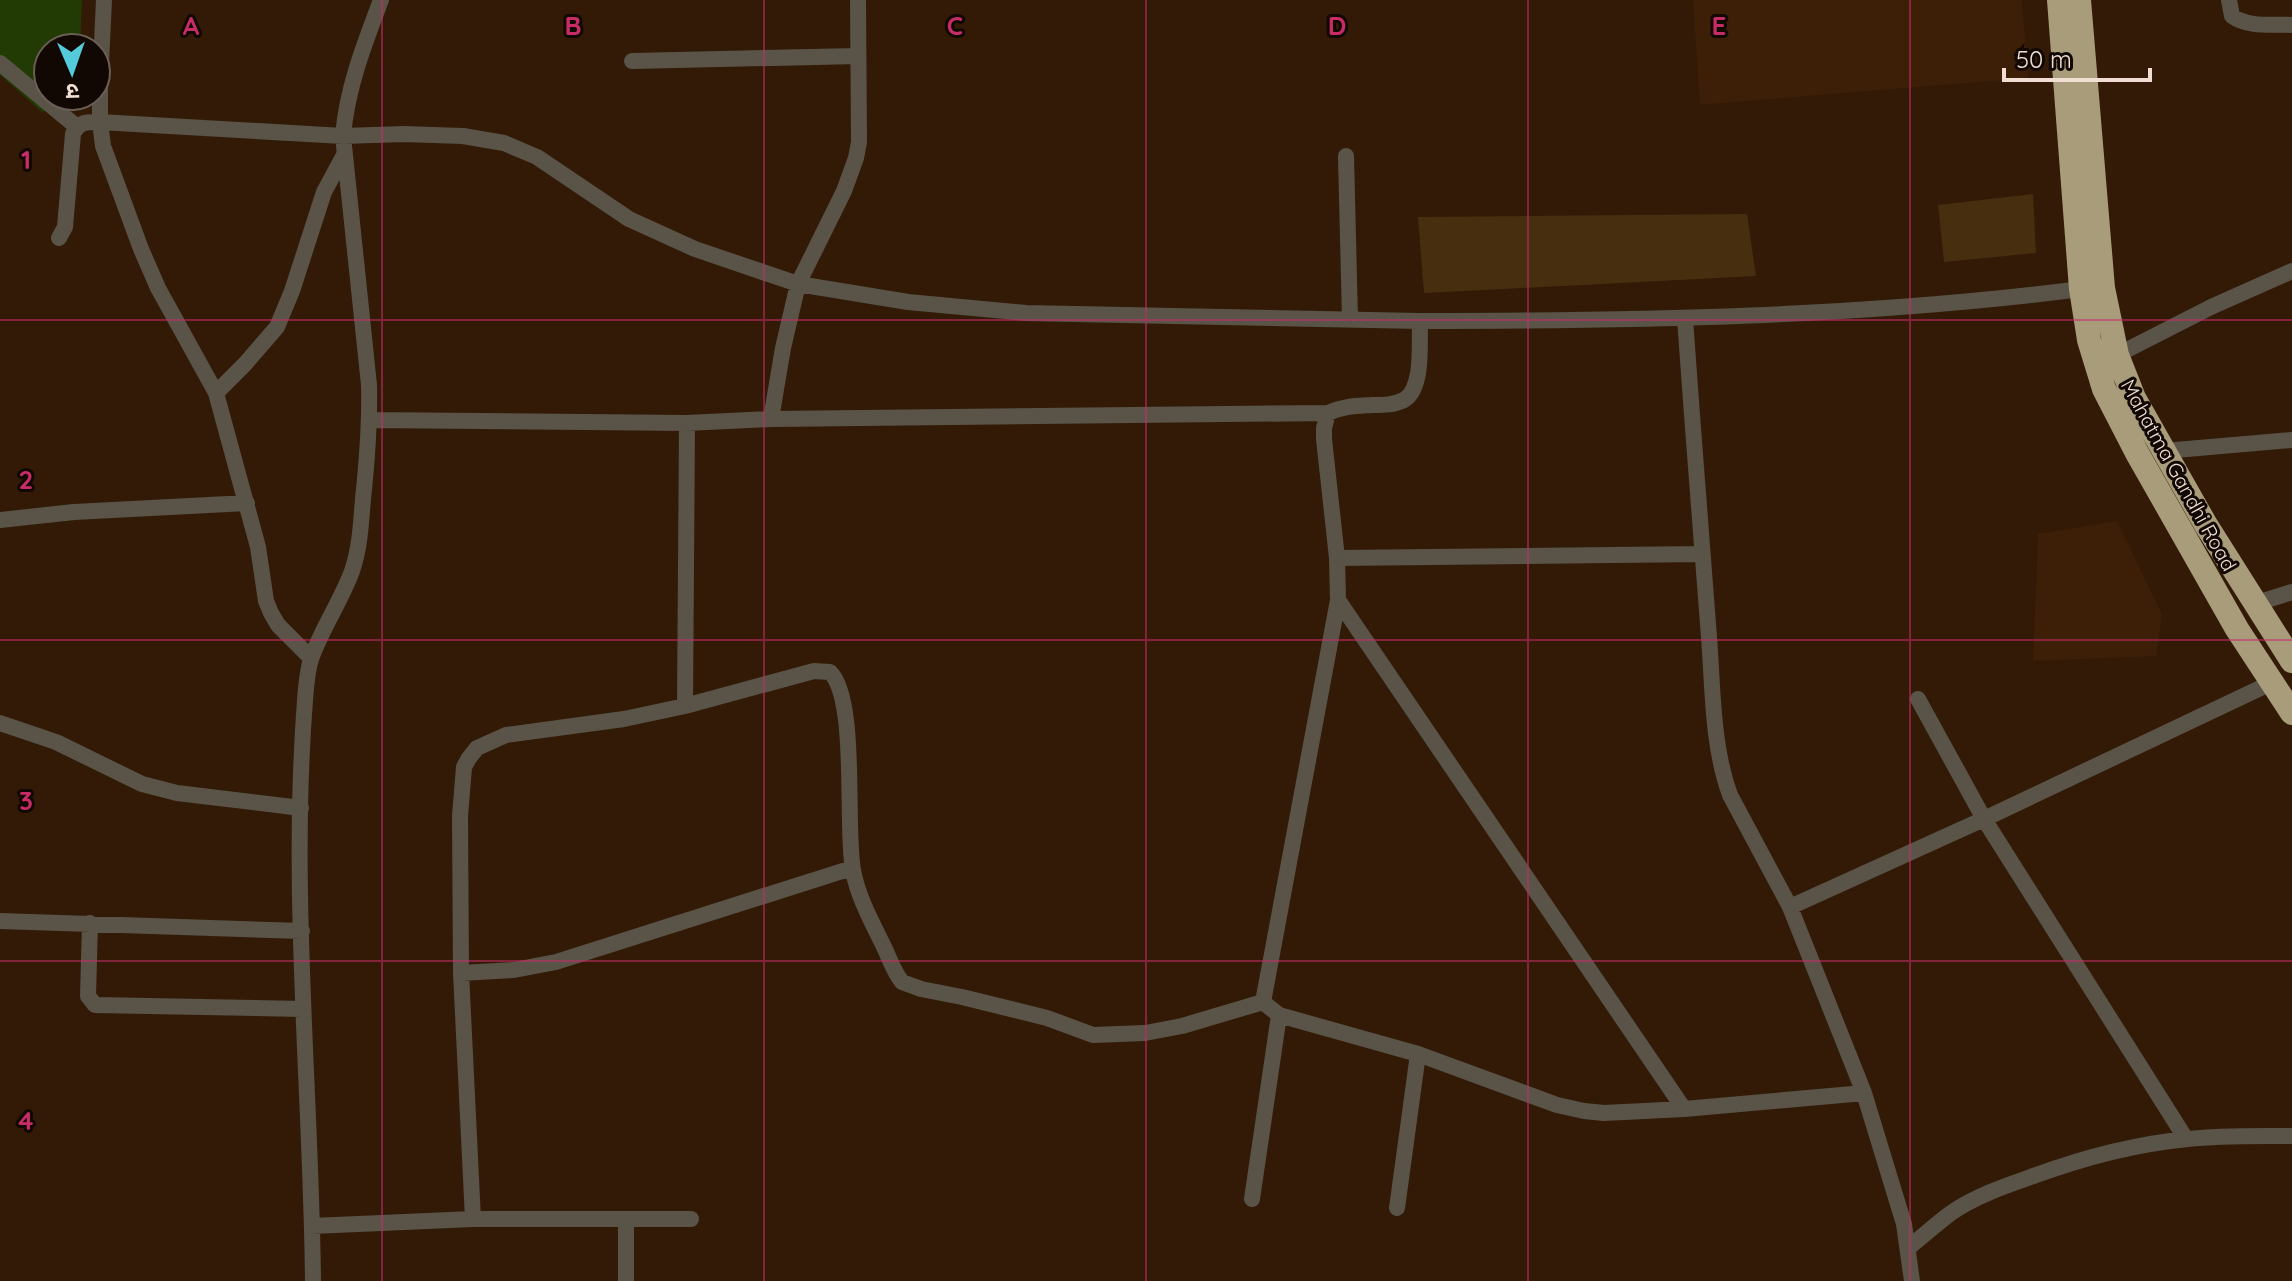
<svg xmlns="http://www.w3.org/2000/svg" width="2292" height="1281" viewBox="0 0 2292 1281" font-family="Quicksand,'Noto Sans Devanagari',sans-serif">
<style>
.built{fill:#3d1e06}
.green{fill:#223a03}
.building{fill:#462e0f}
.lines{fill:none;stroke-linecap:round;stroke-linejoin:round}
.street{stroke:#595447;stroke-width:16}
.highway{stroke:#a89c7a;stroke-width:24}
.grid{fill:none;stroke:#c72c67;stroke-width:2;stroke-opacity:0.55}
.labels{text-anchor:middle;dominant-baseline:central;stroke-width:6;stroke-linejoin:round;paint-order:stroke}
.street-label{font-size:20px;fill:#f0ded3;stroke:#120803}
.grid-label{font-size:26px;text-anchor:middle;font-weight:bold;fill:#c72c67;stroke:#120803;stroke-width:6;stroke-linejoin:round;paint-order:stroke}
</style>
<rect width="100%" height="100%" fill="#321a07"/>
<path class="built" d="M1693 0H2022L2028 78 1700 105Z
M2117 521 2162 614 2156 656 2033 661 2038 534Z"/>
<path class="green" d="M0 0H82L80 48H48V96H70L42 112 0 75Z"/>
<path class="building" d="M2033 194 2036 253 1944 262 1938 205Z
M1747 214 1756 276 1424 293 1418 217Z"/>
<g class="lines">
<path class="street" d="M104 0 100 85V122L103 146 141 249 158 288 216 393 258 547 266 601 271 613 278 625 311 658
M2229 0 2232 16C2249 28 2272 24 2292 25
M632 61 858 56
M0 63 77 127
M1346 156 1350 320
M59 238 65 227 73 134C79 121 87 122 100 122L343 136 404 134 463 136 504 143 537 157 629 219 695 249 798 284 908 302 1026 313 1420 321
M1685 319C1693 425 1700 531 1709 637 1713 689 1712 746 1730 795L1790 907 1864 1093 1904 1224 1912 1281
M2117 355 2211 307 2292 271
M216 393 245 364 277 327 292 291 324 192 344 155
M1328 413 1324 428V439L1337 558 1338 600 1263 1002 1279 1015 1418 1054 1557 1105 1584 1111 1604 1113 1684 1109 1864 1093
M771 419 783 348 798 284 844 191 856 158 859 142 858 0
M370 420 687 423 771 419 1328 413C1343 406 1357 406 1372 405 1383 405 1394 405 1404 400 1424 388 1419 343 1420 321 1641 321 1861 317 2081 289
M2164 451 2292 440
M0 520 74 512 247 503
M1337 558 1702 554
M1338 600 1684 1109
M2257 603 2292 592
M1918 699 1984 819 2186 1139
M685 706 687 423
M0 723 56 742 142 784 177 793 301 808
M1790 907 1984 819 2271 683
M0 921 302 931
M90 923 88 996 95 1005 303 1009
M461 973 514 970 556 962 852 868
M1252 1199 1279 1015
M1397 1208 1418 1054
M473 1219 461 973 460 816 464 767 469 758 477 748 506 735 624 719 685 706 814 671 830 672C858 699 845 827 853 870 858 898 873 924 885 949 890 960 894 972 902 982L921 989 962 997 1047 1018 1093 1035 1145 1033 1182 1026 1263 1002
M312 1226 473 1219H691
M1908 1248C1922 1237 1936 1224 1951 1213 1974 1197 2002 1187 2028 1178 2079 1159 2134 1144 2188 1139 2223 1135 2257 1136 2292 1136
M313 1281C311 1088 290 894 305 700 306 687 307 672 311 659 322 628 341 601 352 571 360 548 361 523 363 499 367 461 370 423 369 385L343 136C347 88 364 45 381 0
M626 1281V1219"/>
<path class="highway" d="M2059 0 2081 289 2089 340 2104 389 2137 453 2237 629 2292 713
M2079 0 2103 288 2117 355 2134 398 2164 451 2206 525 2292 661"/>
</g>
<path class="grid" d="M382 0V1281M764 0V1281M1146 0V1281M1528 0V1281M1910 0V1281M0 320H2292M0 640H2292M0 961H2292"/>
<g class="labels">
<g class="street-label">
<text transform="translate(2179 475) rotate(61)">Mahatma Gandhi Road</text>
</g>
</g>
<g class="grid-label">
<text x="191" y="35">A</text>
<text x="573" y="35">B</text>
<text x="955" y="35">C</text>
<text x="1337" y="35">D</text>
<text x="1719" y="35">E</text>
<text x="26" y="169">1</text>
<text x="26" y="489">2</text>
<text x="26" y="810">3</text>
<text x="26" y="1130">4</text>
</g>
<g transform="translate(72 72) rotate(178)"><circle r="38" fill="#120803" stroke="#6b5e56" stroke-width="2"/>
<path d="M0-6L14 30L0 20L-14 30Z" fill="#53cbdb"/>
<text y="-12" font-size="22" font-weight="bold" text-anchor="middle" fill="#f0ded3">उ</text>
</g>
<path d="M2004 68v12h146v-12" fill="none" stroke="#f0ded3" stroke-width="4"/>
<text x="2016" y="68" font-size="24" fill="#f0ded3" stroke="#120803" stroke-width="6" paint-order="stroke">50 m</text>
</svg>
